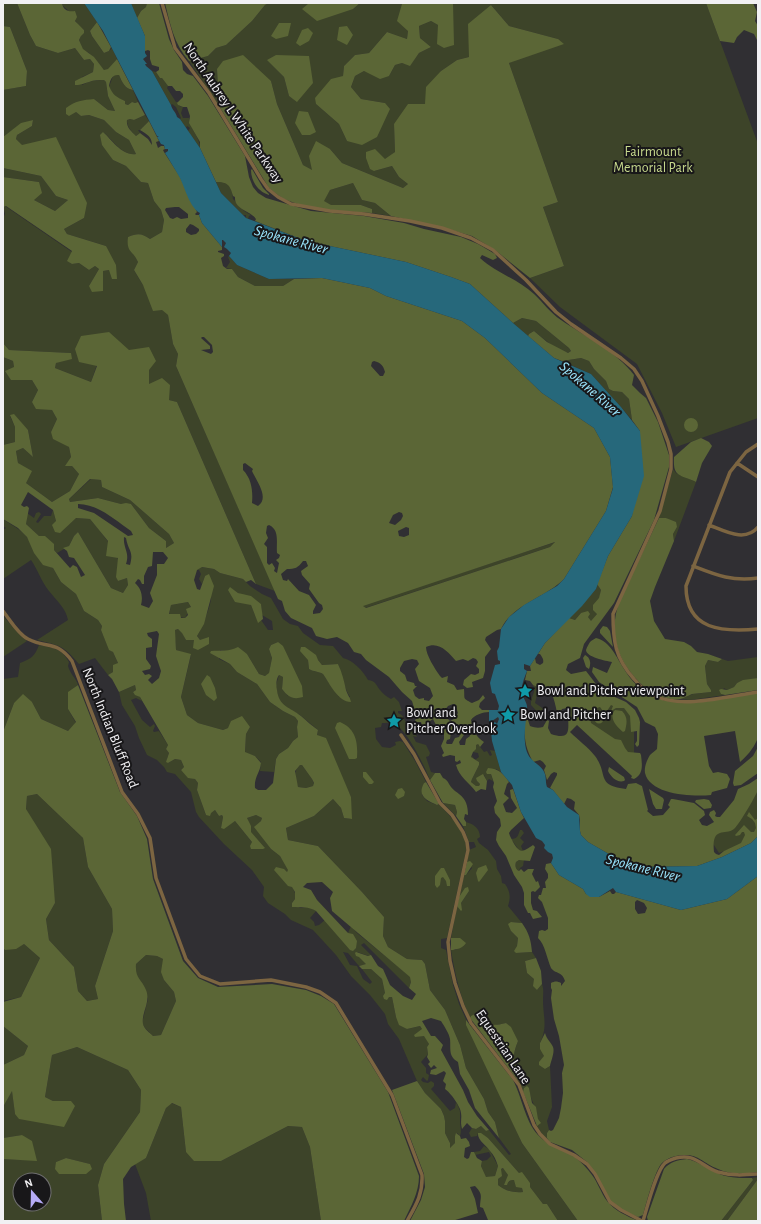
<svg xmlns="http://www.w3.org/2000/svg" width="761" height="1224" viewBox="0 0 761 1224" font-family="'Alegreya Sans',sans-serif">
<style>
.green{fill:#3d4429;fill-rule:evenodd}
.forest{fill:#5b6636;fill-rule:evenodd}
.water{fill:#26687b}
.lines{fill:none;stroke-linecap:round;stroke-linejoin:round}
.minor{stroke:#7c6541;stroke-width:3.5}
.labels{text-anchor:middle;dominant-baseline:central;stroke-width:4;stroke-linejoin:round;paint-order:stroke}
.street-label{font-size:14px;fill:#f1f0f3;stroke:#181719}
.park-label{font-size:14px;fill:#c7d98d;stroke:#181719}
.poi-label{font-size:14px;fill:#f1f0f3;stroke:#181719;text-anchor:start}
.water-label{font-size:15px;font-style:italic;fill:#99e4fc;stroke:#181719}
</style>
<rect width="100%" height="100%" fill="#302f33"/>
<path class="green" d="M3 3H17L30 35 36 46 58 53 75 48 84 60 90 59 94 64 93 72 82 77V85C89 81 96 80 104 80L106 82 108 96 115 111 108 110 94 99 76 112 81 116 89 115 104 120 116 132 129 140 136 154C122 156 113 140 103 132L113 160 126 166 141 182 148 183 154 201 161 210 164 220 162 232 150 239C142 233 137 233 128 237L138 262 134 270C143 286 154 303 168 315L173 344 178 354 176 366 275 591 256 584 177 402 169 400 149 384V370L108 332 91 382 55 368 56 363 71 353 9 350 3 343V218L5 214 3 207 5 206 72 252 68 261 72 264 79 263 89 270 95 266 99 269 89 286 103 271 109 270 106 246 67 234 64 229 84 218 16 139 17 135 32 126 33 120 21 124 3 137V90L26 86 27 71 10 27 3 26Z
M62 3H84L97 22 90 31 92 36 104 53 109 51 112 48 117 59 108 70H104L89 53 83 50 79 40 84 30 78 25 70 12 63 6Z
M131 3H147L146 7 141 11 137 18Z
M269 3H309L303 9H353L360 3H413L402 4 408 31 407 39 387 32 369 53 355 55 344 66 343 76 316 104 339 124 347 141 385 103 361 99 351 87 355 76 364 71 389 76 395 65 402 63 410 65 419 53 431 47 420 38 419 26 431 21 438 25 453 18V3H706L758 144V418L676 447 662 413 637 364 560 307 530 278 564 266 543 207 558 202 509 63 558 39 509 26 491 5 469 57 457 60 441 71 425 104 394 124 395 152 374 171 392 166 399 177 408 184 403 188 342 163 330 149 312 171 303 165 277 104 271 81 217 69 219 106 189 61 208 56 216 48 226 45 252 21 265 5ZM277 55 297 101 289 96 284 77 268 60Z
M152 71 156 72 160 78H162L168 86 167 88 176 102H178L179 106 183 107 181 113 183 118H189C190 129 200 137 200 148L188 131 190 128 187 126 186 128 180 119 181 118 176 107 172 104 171 105Z
M115 75H119C122 82 125 89 133 90L138 102 135 103 132 102 128 105 125 104V101L115 97 109 87 113 76Z
M145 115 149 121 140 130H138L140 133 136 136C131 131 127 127 127 120L130 119 134 120Z
M3 168 41 176 56 196 68 200 55 211 34 200 39 182 3 177Z
M216 182H226L231 186 233 199C240 205 240 210 251 215L249 216 248 219 246 218V215H243L221 193Z
M353 183 362 200 375 203 391 216 372 213V209L361 205H330L323 201 330 190Z
M229 256 237 265 269 279H294L283 286H255L238 277 232 269 226 268 230 262 228 257Z
M522 318 536 321 569 348 571 351 568 353C555 349 545 340 534 331L529 334 528 336 513 323Z
M3 357 13 361 14 367 11 380H32L38 390 32 402 52 410 57 419 51 432 69 447 71 457 66 466H72L79 474 70 491 52 502 26 483 18 463 16 451 23 448 33 457 28 430 10 416 15 427V442L3 445Z
M581 358 589 361 594 369 606 381 609 389 613 391 622 392 629 399 632 420 621 407 591 374 562 361Z
M673 469 676 473 696 482 674 541 673 534 677 527 666 518H659Z
M91 479 101 480 102 487 130 500 169 534 174 543 166 548V541L149 528 131 504H121L98 498 70 502 69 499Z
M53 510 56 521 76 518 90 519C97 527 116 550 118 559 119 566 115 573 118 581L127 578 128 585 123 593 111 588 78 532 74 536 69 546 57 553 26 524 27 513 34 518 36 513 39 512 41 514 36 522 38 523 44 516H51Z
M3 519C11 525 19 528 26 536 37 549 32 560 53 568L61 582 76 594 84 611 98 620 102 626 101 630 109 649 113 652 118 663 113 672 108 675 95 658 79 664C63 645 61 646 37 640L68 620C66 608 56 600 49 591 41 581 38 570 31 560L3 579V530L6 528 3 526Z
M556 542 550 547 365 608 362 605Z
M201 567 214 569 220 573 243 579 250 586 262 594 271 598 283 619 290 624 298 626 303 633 320 645 333 646 343 658C353 660 363 671 368 680 376 681 376 685 380 690 383 694 387 697 391 699L394 697 399 702 402 711H398V713C406 717 402 718 407 723 412 728 414 731 417 737L413 736 416 742 426 745 430 753 429 756 426 757 431 772 435 773 430 780C425 767 407 729 394 724 390 722 386 723 382 723L381 727 375 728 376 739 382 747 390 748 396 745 395 742 400 741 403 742 415 761 426 782 424 783 422 795 427 801 437 805 439 804C451 818 467 830 466 851L447 938 441 939V948L446 950 453 985 459 1004 522 1143 578 1221H558L547 1204H543L519 1173 488 1138 478 1133 477 1136 471 1137 469 1133 472 1128 476 1129 481 1126 486 1131 489 1130 509 1155 511 1154 499 1138 495 1122 488 1112 484 1099 466 1068 460 1045 445 1010 430 990 425 964 422 960 407 959 388 947 383 936 384 917 362 892 318 846 288 840 286 828 314 816 333 799 341 808 344 818 351 819V797L317 735 318 730 300 715 286 708 278 698 276 685 279 675 283 677 282 689 288 696 278 642 271 645 269 649 272 658 269 674 265 676 259 674 247 654 220 650 219 659 230 664 237 672 257 684 270 702 283 711 295 717 298 721 297 727 298 737 293 741 288 748 279 754 276 759 274 772 260 771 261 762 255 756 245 753 246 734 250 727 228 728 223 730 198 723 187 715 181 697 191 655 176 650C176 643 174 637 175 630L178 629 182 632 186 640H200L197 636C201 630 212 603 211 597 211 591 207 583 205 576L202 584 199 579 201 574 199 570H197ZM229 587 238 593 261 604 262 615 272 621 273 630H268L261 620 258 622 251 605ZM308 660H318L322 665 338 664C342 674 344 688 350 697H339L323 674C318 671 314 672 309 669Z
M597 584 601 590 597 614 591 622 588 617 581 613 575 620 569 618 596 589Z
M188 602 191 607 185 618 169 615 171 605Z
M3 616 20 635 27 641 3 657Z
M39 645C54 648 61 648 69 662L68 666C70 674 76 678 78 685L68 693V709L76 723 68 731 41 719 32 702 14 703 3 732V679L18 677 20 663C31 659 35 656 39 645Z
M758 657V678L737 683 734 687 727 690 724 688 721 694 725 695 690 700 681 699 693 694 711 692V690L707 684 705 666 708 660 718 662 722 659 728 661Z
M135 685 136 690 133 692 140 697 142 701 136 698 131 700 142 720 150 727 154 724 155 726 153 731 154 732 159 731 168 745 166 749 169 753 167 759 168 763 175 759 181 760 184 767 181 770 195 779 198 783 197 790 206 815 215 810 219 816 222 815 223 817 221 828 235 821 252 842 264 847 250 832 247 818 256 815 262 818 261 821 255 827 271 849 280 856 289 870 287 872 296 896 295 899 292 903 300 908 309 907 316 911 310 918 314 922 315 926 319 925 325 920 332 928 348 933 351 926 357 933 411 977V982L409 988 364 943 361 945 371 955 369 956 357 952 367 964 359 966 348 953 343 952 350 965 357 966 363 979 370 984 372 982 362 969H371L382 979 385 993 392 997 396 1017 407 1029 420 1026C424 1031 426 1038 429 1044L427 1047 428 1054 421 1062 426 1068V1073L429 1075 428 1080 427 1081 423 1077 421 1080 423 1082 428 1083 431 1081 434 1083V1086L431 1089 450 1111 455 1108 456 1102C461 1112 460 1110 460 1120 460 1127 462 1130 460 1136L457 1133 455 1136V1143L450 1149V1143L445 1133V1121L444 1116 441 1109 425 1093 417 1081 399 1039 388 1024 385 1014 370 995 351 976 336 955 313 930 291 920 285 914 268 903 263 896 264 887 252 870 224 844 199 817 196 812 191 792 175 774 167 772 164 767 157 760 147 755 139 738 135 726 122 705 119 692Z
M533 685H536L540 688 541 692 537 695 535 703C539 706 542 707 546 712L543 714V718L531 705C530 697 537 692 533 685Z
M595 704 622 705 634 720V755L621 753 581 721Z
M477 743 484 752 487 751 490 756 492 755 490 750 495 751 501 772 496 769 491 774 493 781 489 779 487 781 484 775 477 781 480 784 479 786H476L471 782 472 779 479 765V762L471 757 472 756 475 760 479 757 478 753 473 752Z
M300 765H302L312 779 314 784 313 786 306 788 298 787C295 779 293 771 300 765Z
M758 785V831L749 842 719 853 707 834Z
M37 794 83 838 88 867 112 909 113 931 95 986 98 999 87 1001 78 991 74 967 49 940 46 919 55 903 26 809 27 796Z
M443 803 455 805 457 812 456 816Z
M466 822C474 824 480 829 480 837L477 839 479 843 488 850 496 861 497 869 501 876 502 883 505 884C510 891 511 897 508 906L522 923 511 922V931L518 938 516 953 532 952 536 958 525 961 527 973 534 979 537 990 542 984C544 990 543 994 543 1000 543 1017 548 1026 540 1043L544 1056 545 1069 550 1066 552 1107 547 1121 549 1130 547 1133V1138L550 1142 544 1137 536 1125C541 1110 530 1103 529 1088L523 1092 518 1081 521 1077C514 1061 511 1058 518 1041L506 1023C491 1027 490 1025 479 1015L470 1018C460 996 455 974 451 950H456L460 938H451L457 906 461 903 469 891 459 897 464 875H466L472 868 467 862 469 850 476 847 474 842H469L463 826H466Z
M520 830H522L524 833 520 838 524 842 521 846 523 851 519 850 511 839C518 839 518 835 520 830Z
M519 860H524L523 866 520 868 519 871C515 869 515 865 516 862Z
M24 944 40 958 21 997 3 1001V948L5 950Z
M146 955 157 956 163 959 164 980 174 992 176 1001 161 1035 153 1036 145 1028 142 1023 148 999 135 973 136 964Z
M3 1026 28 1046 24 1055 3 1065Z
M77 1047 128 1070 141 1090 140 1112 104 1164 98 1185 102 1221H3V1159L36 1160 22 1135 3 1138V1107L12 1090 15 1114 71 1101H53L45 1097 52 1055ZM66 1158 90 1164 56 1162ZM20 1180H44V1204H20Z
M171 1103 181 1107 186 1152 221 1161 288 1126 302 1127 310 1147 321 1221H151L146 1193 135 1164 146 1158 166 1108Z
M484 1146 489 1149 498 1166 495 1176 486 1178 481 1166 482 1161 487 1160 491 1156 489 1152 475 1155 474 1152 480 1151Z
M504 1168 508 1175 507 1183 511 1180H514L522 1188 523 1192C514 1193 505 1191 498 1185V1179L501 1176V1169Z
M758 1177V1179L727 1221H721L753 1180 752 1178Z"/>
<path class="forest" d="M17 3H62C63 10 68 12 75 11L77 17 75 21 84 30V33L81 36 79 40 83 49 94 57 104 70 108 69 117 59 133 90C125 89 122 82 119 75 112 74 110 80 109 86 113 95 116 97 125 101V104L128 105 132 102 135 103 138 102 145 115 134 120 130 119 127 120C126 127 131 131 136 136L140 133 148 139 152 145C152 137 147 134 140 130L149 121 159 141 156 142 158 148 161 146H164L165 149 163 150 164 152 180 177 197 212 195 214 196 215H199L202 223 222 247V250L218 251V252L224 254V256L221 258 223 266 227 269H232L238 277 255 286H283L294 279 322 278 370 288 386 296 462 321 485 338 542 393 594 428 610 457 613 487 606 511 564 579C545 598 513 604 501 629L497 630 486 637 485 640 491 649 485 657V671L483 678 472 682 473 687 467 688 463 685 464 680 471 674 475 675 479 673V669L476 666 478 662 476 659 473 658 468 661 463 659 456 661C448 652 439 641 426 647 426 655 435 669 440 676L442 678 448 676 447 682 454 685 457 690 464 689C465 699 462 698 472 703L479 700 483 695 485 698 480 703 479 707 482 710H489V712C483 712 474 715 471 720 473 730 475 736 484 742L480 747 478 744 476 745V749L473 752 471 757 479 762V765L472 779 471 782 476 786H479L480 784 477 781 476 778 483 774 487 781 486 790 481 789 476 792C470 783 459 777 456 765L461 763 460 760 457 762 455 761V756L450 755 443 757 442 755 444 753 441 746 444 739V730H442L441 733 439 730H436V725L433 719 430 721 427 731 423 729 421 722H416L415 720 419 716 418 711H415L412 701 402 692 389 677 366 660 361 654 354 652 348 643 337 637 327 639 316 636 312 628 291 618 285 611 282 601 278 599 176 366 178 354 173 344 168 315 162 310 153 311 143 285 134 270 138 262C133 250 126 253 128 237 137 233 142 233 150 239L162 232 164 220 161 210 154 201 148 183 141 182 126 166 113 160 102 145 100 135 103 132C112 140 122 156 136 154L129 140 116 132 104 120 89 115 81 116 76 112 69 116 66 114V108C75 101 83 100 94 99L108 110 115 111 108 96 106 82 104 80C99 80 94 80 89 82 84 83 82 85 75 85V81L93 72 94 64 90 59 84 60 75 48 58 53 36 46 30 35ZM175 207H179L188 214V218L181 219 177 217 173 219 170 218 165 210 166 208ZM190 224 193 225 199 229V231L196 234 191 235 186 232V229ZM202 337H204L212 345 213 352 211 354 201 350 210 349V346L201 338ZM374 361C381 363 383 365 385 372L383 376H380L371 366 372 362ZM245 463 253 469 252 471C256 480 270 498 258 506L252 503C253 492 252 479 243 470V464ZM399 512 402 513 403 516 401 520 395 525 389 523 393 515ZM269 525C280 530 276 543 277 553L280 555 279 558 276 560 279 563 277 573 274 571 275 568 272 563 269 565 267 563V547L264 544 268 538 266 533 267 526ZM406 527 409 528V535L404 537 399 536 398 531ZM555 542 550 547 366 608 363 606ZM303 561H306L308 566 301 571 302 575 310 584 309 589 319 603 322 605 323 609 320 613 313 614V611L316 605 309 595 299 591 288 579 287 581 283 580 281 574 287 569C295 569 298 568 303 561ZM412 659 417 660 419 664 415 669 419 681 430 688 433 696 429 701 424 700V698L419 699 415 696 413 690 417 686H415L414 683 407 681 405 675 400 671V668L404 661ZM453 704H455L458 713 454 719 450 721 447 718 445 710 448 706ZM455 730H458L460 735 459 737 455 738 452 744H447L446 743 447 740 450 739 451 732ZM466 732H469L470 736 466 739 465 745H460L459 742Z
M147 3H159L169 39 174 50 182 62 183 70 187 74 193 76 208 96 245 156 249 177 253 187 258 193 266 198 311 211 364 216 404 223 424 229 461 237 478 244 495 254 497 258 493 260 482 255 480 258C496 273 518 279 534 294 543 302 550 313 561 320 586 337 616 351 634 375L632 385 640 393 646 398 658 422 669 455V467L654 520 614 603 584 644 580 658 568 664 566 670 571 674 586 671 596 684 608 694 626 702 635 710 639 718 640 722 639 745 637 747 635 744 637 741V731L631 732 630 716 624 708H616L611 711 613 706 611 705 605 714 600 707 597 708V712L593 713 590 716 591 723 615 739 621 740 625 748 628 752 640 753 641 755C642 764 644 774 634 779L631 778 632 776 577 725 570 732C578 740 588 747 595 756 609 775 595 785 626 789L628 784 636 783 642 786 648 810 647 811 653 816 663 815 670 807 668 805 671 799H673L694 803 704 811 705 815 699 820 702 825 707 826 714 822 709 815 710 812 714 810 716 813 715 816 717 817H720L734 800 738 789 749 784 758 778C758 781 759 787 758 790 754 799 741 821 735 828 727 837 711 824 714 852L716 854 719 855 724 851 741 843 745 835 744 832H742L740 835 736 836 735 835 744 825 751 832H754L756 828 755 823 752 819 747 816 749 812 755 820 758 818V836L751 843 722 857 697 866 641 867 621 861 588 842 581 835 580 831V820L579 815 574 809 575 802 571 799 567 798 564 804 553 790 550 788 557 775V773L554 772 551 774 547 780 544 770 546 766 543 762 540 760 533 762C524 745 524 736 525 717L528 720 530 726C535 728 539 728 543 727L547 720 549 721 548 728 551 734C575 742 566 725 569 712L567 708 562 709 560 713 563 718H559C556 712 555 696 550 693 548 692 544 693 541 692L540 688 533 685 530 681 525 680 527 671H531L530 666 535 658 536 663 540 665 543 663C544 659 542 657 540 654H538L545 643 569 618 575 620 581 613 588 611 590 614 588 617 591 621 597 614 593 610V605L599 598 601 590 597 584 608 556 632 516 640 431 632 420 629 399 622 392 613 391 609 389 606 381 594 369 589 361 581 358 562 361 554 358 528 336 529 334 534 331 547 342 568 353 571 351 569 348 536 321 522 318 513 323 470 284 451 277 406 262 306 241 255 221 256 219C251 211 234 210 235 197L233 196C230 185 228 182 216 182L200 148V142L189 123 190 116 187 107H183L178 105 177 103 183 97V94L180 91H176L172 86H168L162 78H160L156 72 159 70V67L152 65 150 59V51L148 50 145 51V36L137 18 141 11 146 7Z
M165 3H269L265 5 252 21 226 45 216 48 208 56 189 61C174 44 170 24 165 3Z
M309 3H360L353 9 317 21 302 9Z
M413 3H453L454 45 444 48 437 44 438 25 431 21 419 26 420 38 431 47 419 53 410 66 402 63 395 65 389 76 380 79 364 71 355 76 351 87 361 99 385 103 390 109 377 137 362 145 347 141 339 124 316 104 315 98 331 79 343 76 344 66 355 55 369 53 387 32 407 39 408 31 397 21 402 4Z
M706 3H753L757 12 755 21 758 26V42L754 34 744 30 737 37 734 43 720 41Z
M491 5 509 26 558 39 564 44 509 63 558 202 543 207 564 266 530 278 495 250 472 236 441 227 391 216 375 203 362 200 353 183 330 190 324 201 331 205H361L372 209V213C345 211 314 211 289 201 281 198 275 193 269 188L219 106 217 69 223 61 243 55 271 81 277 104 303 165 312 170 309 156 316 141 330 149 342 163 403 188 408 184 399 177 392 166 374 171 370 169 366 158V152L375 149 385 159 395 152 394 124 408 104H425L426 87 441 71 457 60 469 57 468 24Z
M97 22 111 47 109 51 104 53 92 36 90 31Z
M279 23H291L288 36 276 39 271 36Z
M3 26 10 27 27 71 26 86 3 90Z
M347 26 353 35 347 45 337 40 339 27Z
M308 28 313 33 309 41 300 46 296 43 302 30Z
M276 55 309 56 313 83 297 102 289 96 284 77 267 60Z
M299 111 308 112 316 132 310 135H302L295 123Z
M33 120 32 126 17 135 16 139 22 145 56 137 87 203 84 218 64 229 67 234 106 246 116 265 117 279H112L109 270 103 271V291L92 292 89 286 99 269 95 266 89 270 79 263 72 264 67 261 72 251 6 206 3 207V177L39 182 42 193 34 200 55 211 68 200 56 196 41 176 3 168V137L21 123Z
M252 169 263 188 269 194V195C258 192 251 181 251 170Z
M109 332 129 350 149 347 156 361 149 370V384L162 378 170 385 169 400 177 402 256 584 251 580 246 582 243 579 220 573 214 569 202 567 197 570 194 580 197 589 200 590 205 576 209 574 214 586 204 624 197 636 200 640 209 637V644L198 650 193 648 194 640H186L182 633 178 629 175 630 176 650 191 654 181 697 187 715 198 723 223 730 228 728 231 721 242 716 250 727 246 734 245 752 255 756 261 763C260 773 254 777 255 788L258 790H266L273 783 276 759 279 754 288 748 293 741 298 737 297 727 298 721 295 717 283 711 270 702 257 684 237 672 230 664 210 653 211 651C221 650 229 652 238 647L247 654 259 674 265 676 269 673 272 658 269 649 271 645 278 642 283 646 302 686 303 697C293 700 288 697 282 689L283 677 279 675C276 679 276 685 277 690 279 707 290 707 301 716 307 721 312 726 318 730L317 735 326 738 351 797 352 819 344 818 341 808 333 799 314 816 286 828 288 840 318 846 362 892 384 917 383 936 388 947 407 959 422 960 425 964 430 990 445 1010 460 1045 466 1068 484 1099 488 1112 495 1122 499 1138 475 1108 469 1090 460 1074 458 1062C448 1056 451 1049 450 1039 449 1033 444 1026 441 1021L431 1018 422 1021 431 1036H435L443 1045 441 1050 463 1090 468 1102 477 1116 489 1130 486 1131 481 1126 476 1129 472 1128 467 1123 462 1129C460 1121 462 1119 461 1113 461 1107 450 1092 445 1089L446 1084 443 1081 446 1073 444 1071 436 1075 430 1074 431 1070 437 1068 434 1065 431 1068 428 1064 430 1062 427 1057 428 1054 427 1047 429 1044 424 1036 415 1037 414 1035 422 1029 420 1026 407 1029 399 1025 396 1017 392 997H389L387 1000 384 999 383 996 385 993 382 979 371 969H362L359 966 366 964 359 957 356 956 355 953 356 952 368 956 371 955 378 966 383 969 390 985 403 996 412 1000 416 994 409 988 411 982 410 977 332 911 330 898 333 892 322 882 307 883 303 887 311 890 317 900 348 933 353 934 357 941 356 948 353 951 350 950 316 911C308 906 302 908 292 907V903L295 899V892L292 887 288 886 274 870 276 867 284 869 287 872 288 870 280 856 271 849 254 827 261 821 262 818 256 815 247 818 251 826V832L265 848 263 849H251L250 846 252 842 235 821 224 829 221 828 223 817 222 815 219 816 215 810 211 813 210 816 206 815 197 790 198 783 195 779 188 778 181 770 184 767 181 760 175 759 168 763 166 762 169 753 166 749 168 745 140 697 135 695 133 692 136 690 135 685 119 692 112 679 108 675 113 672V665L118 663 113 652 109 650 101 630 102 626 98 620 84 611 76 594 61 582 53 568 43 565 34 553 27 537 18 528 3 519V445L15 442V427L10 415 14 414 28 430 33 457 23 448 16 451 18 463 32 471 26 483 52 502 70 491 79 474 72 466H65L71 457 69 447 53 439 51 432 57 419 52 410 36 409 32 402 38 390 32 380H11L5 371 14 367 13 361 3 357V343L9 350 71 353 72 359 56 363 55 368 91 382 97 366 79 362 75 349 81 336ZM90 479 101 480 102 487 130 500 169 534 174 543 166 548V541L149 528 131 504 126 503 121 504 98 498 70 502 69 499ZM28 492 53 510 56 521 52 525 55 532 60 533 76 518 90 519 108 541 106 556 118 558 116 577 118 581 127 578 128 585 123 593 111 588 78 532 74 536 69 546 63 548 67 551 69 557 74 558 85 575 81 577 77 567 73 565 70 568 54 550V544L45 536H39L26 524 29 508 27 506 24 507 21 505ZM78 504C98 504 115 520 131 531L133 535 128 536 94 513 78 508ZM124 537 126 538C128 551 134 550 130 565L126 564C130 552 123 549 124 537ZM153 552H163L168 558 164 564H157V575L150 593 153 601 149 608 141 605C143 598 142 589 135 583L138 579 140 580 142 584H144V576L148 567 152 566ZM188 602 191 607 186 609 188 615 185 618H181L180 614H169L171 605ZM157 631 159 634 156 656 161 671 159 678 152 684 148 680 152 676 149 674 145 675 142 671 150 669 151 666 146 659V648L152 647V639L148 636 147 633ZM300 765H302L312 779 314 783 313 786 306 788 298 787 295 771Z
M684 425a7 7 0 1 1 14 0a7 7 0 1 1-14 0Z
M701 438 709 442 712 446 702 463 696 482C678 474 673 477 674 457L691 442Z
M659 518H666L676 522 677 527 673 534 674 541 655 587 650 601 654 621 665 639 684 642 691 646 697 652 708 654 722 659 718 662 708 660 705 666 707 684 711 690V692C705 693 698 693 692 694 685 697 680 701 671 699 659 697 648 691 639 682 616 659 608 631 620 600Z
M230 587 238 593 251 596 261 604 263 619 258 623 251 605 235 602 228 590Z
M603 626 607 627 610 631 613 647 600 633V630Z
M596 638C610 641 617 658 624 669 646 705 675 705 712 700 728 697 743 695 758 693 758 702 760 735 757 740 753 749 747 756 740 762L735 731 704 736 709 766 713 773 718 772 727 774 730 779 727 788 712 792 711 795C693 797 650 795 645 773 644 767 647 760 650 755 652 753 655 751 657 749L658 734 655 727 645 722 637 707 599 682 592 672 593 667 607 673 612 662C606 661 586 657 586 650 587 647 589 643 591 641Z
M301 647H305L316 655 318 660 322 665 338 664C342 672 344 681 346 690 347 694 350 697 351 702 338 702 330 684 323 674 318 671 314 672 309 669L308 660 300 651Z
M585 655C591 658 591 664 589 669L586 667 583 658Z
M207 675 210 677 215 688 217 698 214 701 206 695 201 684Z
M758 678V690L725 695 721 694 719 690 721 689 727 690 734 687 737 683 743 680Z
M78 685 120 792 137 816 147 839 153 879 183 961 198 978 218 987 272 984 306 990 321 996 334 1004 388 1092 419 1176C419 1193 411 1206 404 1221H321L310 1147 302 1127 288 1126 221 1161H194L186 1152 181 1107 172 1103 166 1108 146 1158 131 1167 123 1179 124 1204 126 1221H102L98 1185 104 1164 140 1112 141 1090 128 1070 77 1047 52 1055 45 1097 53 1101H71L75 1106 64 1127 19 1119 15 1114 12 1091 3 1107V1065L24 1055 28 1046 3 1026V1002L21 997 40 958 24 944 16 949 5 950 3 948V732L14 703 23 694 32 702 41 719 68 731 76 722 68 709V692ZM37 794 83 838 88 867 112 909 113 931 95 986 98 999 87 1001 78 991 74 967 49 940 46 919 55 903 51 849 26 809 27 796ZM146 955 157 956 163 959 161 972 164 980 174 992 176 1001 161 1035 153 1036C150 1033 144 1029 143 1024 141 1013 151 1002 146 990 141 978 135 979 136 964Z
M615 710 622 711C628 717 627 723 625 731L623 732C617 727 608 718 615 710Z
M594.5 719a4.5 4.5 0 1 1 9 0a4.5 4.5 0 1 1-9 0Z
M340 722C356 729 358 742 357 758L355 759H349L335 728 337 723Z
M758 747V773L741 785 734 786 733 783 735 771 753 756Z
M609 767 624 777 625 780 624 781C617 783 611 777 608 771Z
M488 768C499 769 503 773 509 782L507 784 504 794 509 798 503 804 506 812 512 813 517 808 511 798 510 790 513 789 521 812 524 818 511 830 509 833C510 837 512 839 513 842 520 854 523 852 533 845L535 847 530 861 519 860 516 862C515 865 515 869 519 871L521 869 524 872 528 869H534L532 874 536 882 538 881 540 887 535 892 533 891 531 892V903L533 910 537 911 542 917 533 919 530 913H528L524 905V893L522 887 514 875 506 856 499 846 496 840 497 832 501 826 500 819 495 813 494 807 497 801 493 787 494 783 491 774H487L486 772Z
M363 772H366L374 782 372 784H369L363 777Z
M435 773H440L443 778C448 780 448 783 451 787 453 790 457 792 459 794 466 799 468 806 468 815L465 814 464 819 466 822V826H463L456 816 457 812 455 805 443 803 430 780Z
M426 782 439 804 437 805C426 800 417 796 424 783Z
M402 788 405 792 404 796 398 799 395 795 398 789Z
M649 789 663 798 664 800 662 809H656L653 804Z
M704 799 709 800 712 805 711 808 704 809 695 802 696 800Z
M470 861 473 864 466 875H464L467 862Z
M551 863 559 875 583 889 586 894 599 897 610 891 612 894H614L616 892 681 910 727 899 758 876V1172C745 1174 731 1175 718 1169 700 1162 698 1152 676 1156 671 1157 665 1160 662 1163 655 1170 646 1204 643 1215L638 1217 622 1210 611 1201 587 1162 572 1150 550 1142 547 1138V1133L549 1130 551 1131 553 1130 559 1118 561 1108 563 1093 562 1073 564 1065 559 1036 554 1019 551 998 552 990 551 988V983C555 981 557 981 561 983V986L565 981C562 971 555 974 551 968 547 959 545 944 538 938L539 931 542 930 545 931 548 929V918L542 902 538 898 539 895H541L543 888H546L545 882 548 878V874L545 869 546 864ZM637 900 644 903 647 908 645 913 638 914 635 909V902Z
M486 865 488 870 479 882 478 881 476 873 478 868Z
M441 868H444L450 880V886H447L446 881 443 877 441 878 440 885 437 888 435 885V876Z
M468 887 469 891 461 903 462 910 461 911 457 906 459 897 465 888Z
M511 922 522 923C529 933 531 940 532 952L516 953 514 951 517 946 518 938 511 931 508 924Z
M451 938H460L466 943C463 948 456 950 451 950Z
M536 958 541 971 542 984 537 990 533 986 534 979 527 973 525 961Z
M475 1014C491 1019 483 1029 506 1023L511 1027 518 1041C511 1058 514 1061 521 1077L520 1081H518L470 1018 471 1016Z
M466 1020 513 1080C522 1097 525 1121 538 1135 550 1148 563 1148 575 1157 581 1162 587 1168 592 1175 598 1183 601 1193 607 1201 615 1211 627 1216 638 1221H578L522 1143 466 1025Z
M545 1033C547 1040 551 1042 553 1047 555 1052 551 1061 550 1066L545 1069 539 1065V1062L544 1056 540 1049V1043Z
M417 1081 425 1093 441 1109 444 1116 445 1121V1133L450 1143V1148L455 1143V1136L456 1133 460 1136 461 1139 466 1138 469 1142 470 1146 465 1148 464 1157 467 1159 469 1158 471 1152H474L477 1158 482 1161 481 1166 486 1177 495 1176 498 1166C496 1160 494 1155 490 1151 486 1145 477 1140 478 1133H481L488 1138 519 1173 522 1172 530 1183V1187L543 1204H547L558 1221H487L488 1220 483 1208 480 1207C480 1197 484 1195 475 1186L470 1187 475 1199 478 1213 452 1221H410L421 1200 425 1187 424 1174 392 1090ZM503 1168 508 1175 504 1185H507C508 1181 510 1180 514 1180L516 1187 522 1188 523 1192C514 1193 505 1191 498 1185V1179L502 1176 501 1169Z
M527 1086 529 1088 532 1103 536 1107 538 1119 541 1123 537 1126 523 1092 524 1088Z
M22 1135 32 1141 37 1161 3 1159V1138Z
M66 1158 90 1164 92 1169 86 1174H59L55 1169 56 1162Z
M687 1159C697 1161 705 1167 715 1172 726 1178 739 1178 752 1178L753 1180 721 1221H648L647 1217 664 1169C670 1162 677 1160 687 1159Z
M758 1179V1221H727Z"/>
<path class="water" d="M84 3H131L145 36V53L147 56 143 59 147 64H145L146 66 152 71 171 105C172 110 176 112 177 117L180 119 200 148 221 193 246 218 306 241 406 262 451 277 470 284 513 323 554 358 591 374 621 407 640 431 644 476 632 516 608 556 596 589 582 606 545 643 530 666 524 664V669L527 671C524 679 520 687 523 695 524 700 528 704 527 709 526 723 523 735 526 749 529 761 537 762 543 770 547 776 545 781 547 787L553 790 567 807 579 815 580 831 581 835 588 842 621 861 641 867 697 866 722 857 751 843 758 836V876L727 899 681 910 616 892 613 888 599 897H590L586 894 583 889 559 875 551 863 553 858 552 854 548 852 544 848 545 845 542 841 536 838 521 812 512 785 501 772 492 741 491 732 495 728 493 723 495 722 497 724 499 719 498 717 489 723V710H498L499 706 495 694 492 693 490 683 495 665 500 664V661L498 660 497 651 499 647 501 629 509 617 524 605 557 586 564 579 606 511 613 488 610 457 594 428 542 393 485 338 462 321 386 296 370 288 322 278 269 279 237 265 229 256 231 253 227 249 224 247 226 243 223 240H222V247L202 223 199 215 200 213C190 208 185 188 180 178 175 169 170 161 165 153L168 151V149H165L164 145 161 144 157 137 159 136H157L103 31Z"/>
<g class="lines">
<path class="minor" d="M162 3 175 48 209 93 261 179 268 189 278 197 291 204 330 211 364 214 410 221 442 228 471 238 493 250 526 280 556 312 571 324 621 358 634 369 642 381 658 416 668 442 671 454V469L660 511 613 614C613 641 615 658 634 679 639 685 647 693 655 696 683 709 729 696 758 692
M758 444 746 452 730 472 686 586C686 631 723 632 758 629
M737 463 758 477
M709 525C725 531 745 543 758 527
M693 566C716 575 733 582 758 578
M3 611C10 620 18 634 28 639 48 649 56 640 72 661L122 792 138 814 150 838 156 878 186 959 200 976 220 984 271 980 306 987 320 992 336 1003 392 1095 422 1175C423 1194 416 1205 407 1221
M401 735 414 754 440 803 452 815 463 832 467 842 468 850 448 942 450 961 455 983 463 1006 471 1023 519 1085 534 1125 540 1134 550 1144 574 1155 587 1164 595 1174 610 1202 621 1210 642 1221
M643 1221C647 1208 656 1171 665 1163 667 1161 673 1159 676 1158 696 1153 702 1167 718 1172 732 1176 744 1175 758 1174"/>
</g>
<defs>
<g id="sight-bare" transform="scale(1.2)"><path d="M0-6L1.8-2.2L6-1.7L2.9 1.2L3.7 5.4L0 3.3L-3.7 5.4L-2.9 1.2L-6-1.7L-1.8-2.2Z" fill="#0f9aa8" stroke="#181719" stroke-width="2.5" paint-order="stroke"/></g>
</defs>
<g fill-rule="evenodd">
<use href="#sight-bare" x="525" y="691"/>
<use href="#sight-bare" x="508" y="715"/>
<use href="#sight-bare" x="394" y="721"/>
</g>
<g class="labels">
<g class="street-label">
<text transform="translate(233 113) rotate(56)">North Aubrey L White Parkway</text>
<text transform="translate(110 728) rotate(68)">North Indian Bluff Road</text>
<text transform="translate(503 1047) rotate(56)">Equestrian Lane</text>
</g>
<g class="park-label">
<text x="653" y="152">Fairmount<tspan x="653" dy="16">Memorial Park</tspan></text>
</g>
<g class="poi-label">
<text x="537" y="691">Bowl and Pitcher viewpoint</text>
<text x="406" y="713">Bowl and<tspan x="406" dy="16">Pitcher Overlook</tspan></text>
<text x="520" y="715">Bowl and Pitcher</text>
</g>
<g class="water-label">
<text transform="translate(291 240) rotate(15)">Spokane River</text>
<text transform="translate(590 389) rotate(41)">Spokane River</text>
<text transform="translate(643 868) rotate(14)">Spokane River</text>
</g>
</g>
<rect width="761" height="1224" fill="none" stroke="#f1f0f3" stroke-width="8"/>
<g transform="translate(32 1192) rotate(340)"><circle r="19" fill="#181719" stroke="#6f6e70"/>
<path d="M0-3L7 15L0 10L-7 15Z" fill="#b6abf8"/>
<text y="-6" font-size="11" font-weight="bold" text-anchor="middle" fill="#f1f0f3">N</text>
</g>
</svg>
